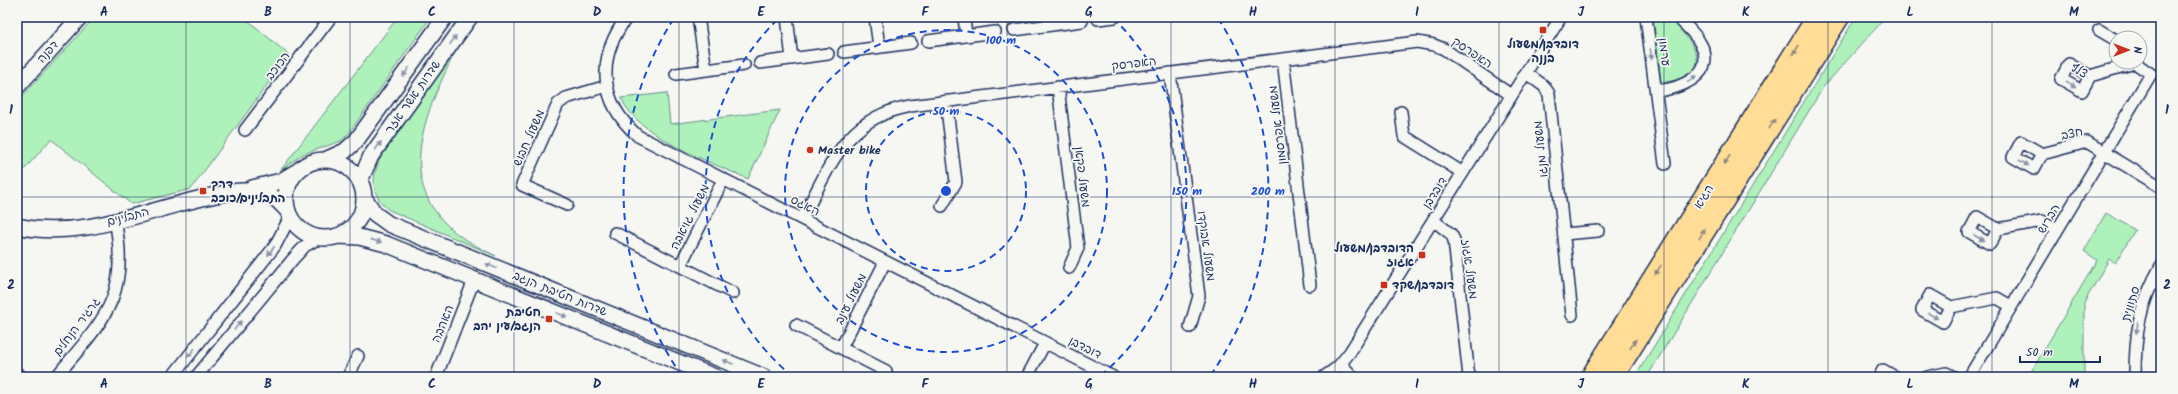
<svg xmlns="http://www.w3.org/2000/svg" width="2178" height="394" viewBox="0 0 2178 394" font-family="Kalam,'Playpen Sans Hebrew',sans-serif">
<style>
.green{fill:#aff1ba;stroke:#65908c}
.lines{fill:none;stroke-linecap:round;stroke-linejoin:round}
.street-casing{stroke:#1b2f5e;stroke-width:14}
.secondary-casing{stroke:#1b2f5e;stroke-width:18}
.highway-casing{stroke:#1b2f5e;stroke-width:23}
.street{stroke:#f6f6f2;stroke-width:11}
.secondary{stroke:#f6f6f2;stroke-width:15}
.highway{stroke:#ffdd96;stroke-width:20}
.oneway{fill:#8892a8}
.oneway2{fill:#8d867a}
.grid{fill:none;stroke:#1b2f5e;stroke-width:1;stroke-opacity:0.55}
.ring{fill:none;stroke:#1d4ed8;stroke-width:2;stroke-dasharray:7 5}
.poi-dot{fill:#c8321e;stroke:#f6f6f2;stroke-width:1.5}
.labels{text-anchor:middle;dominant-baseline:central;stroke-width:3.5;stroke-linejoin:round;paint-order:stroke}
.poi-label{font-size:12px;font-weight:bold;fill:#1b2f5e;stroke:#f6f6f2;text-anchor:start}
.street-label{font-size:12px;fill:#1b2f5e;stroke:#f6f6f2}
.centre{fill:#1d4ed8;stroke:#f6f6f2;stroke-width:2}
.ring-label{font-size:12px;text-anchor:middle;font-weight:bold;fill:#1d4ed8;stroke:#f6f6f2;stroke-width:3.5;stroke-linejoin:round;paint-order:stroke}
.neatline{fill:none;stroke:#1b2f5e;stroke-width:1.5}
.grid-label{font-size:13px;text-anchor:middle;font-weight:bold;fill:#1b2f5e}
</style>
<rect width="100%" height="100%" fill="#f6f6f2"/>
<filter id="ink" filterUnits="userSpaceOnUse"><feTurbulence type="fractalNoise" baseFrequency=".025" numOctaves="2"/><feDisplacementMap in="SourceGraphic" scale="8" xChannelSelector="R" yChannelSelector="G"/><feConvolveMatrix kernelMatrix="1 2 1 2 8 2 1 2 1" color-interpolation-filters="sRGB"/></filter>
<g filter="url(#ink)">
<path class="green" d="M95 17H244L289 55 191 189 131 204 51 139 17 178V102Z
M398 17H431L349 133 341 141 301 155 280 171Z
M1653 17H1669C1696 46 1719 73 1661 83Z
M1856 17H1886L1824 86 1647 377H1635Z
M456 50C430 104 395 172 445 223 459 238 478 247 496 256L389 210C370 195 371 177 381 157Z
M667 93 670 124 780 110 748 179C709 161 639 138 621 98Z
M2106 213 2135 230 2115 263 2109 259 2084 303V377H2028L2097 260 2084 251Z"/>
<g class="lines">
<g class="street-casing">
<path id="street" d="M627 17C596 58 599 102 638 136L1113 377
M698 17 706 70
M787 17 792 59
M875 17 879 47
M964 17 966 36
M1646 17 1665 164
M1098 19 1115 17
M1014 30 1082 21
M2099 30 2116 40
M928 41 995 32
M844 52 911 43
M1283 59 1310 285
M760 63 828 54
M1170 73 1199 296 1190 327
M1526 73 1544 86 1549 94 1572 315
M676 74 744 65
M1058 87 1078 248 1069 268
M1656 91C1680 89 1719 74 1700 43 1695 33 1685 25 1677 17
M1401 112 1404 136 1463 173
M245 130 331 17
M2042 154 2034 169 2013 157 2021 142 2042 154 2087 142 2161 187
M567 205 522 185 558 104 566 98 607 86
M942 206 956 182 946 101
M802 219C830 167 844 118 910 106L1417 42 1434 45 1444 49 1511 95
M1433 220 1451 234 1454 240 1469 377
M1998 229 1990 244 1969 232 1977 217 1998 229 2042 221 2058 229
M615 233 733 293
M1564 234 1598 231
M680 266 723 180
M1951 307 1943 322 1922 310 1930 295 1951 307 1997 298 2011 306
M796 325 886 371
M841 348 885 262
M1341 364 1353 377
M17 373 21 377
M56 377C102 321 131 298 115 220
M172 377 275 246 290 217
M196 377 293 259 305 246 319 238
M348 377 358 356
M436 377 474 280
M1027 377 1045 343
M1324 377 1338 367 1350 352 1561 17
M1879 377 1883 370 1895 377
M1927 377 1946 373 1954 377
M1969 377 2151 74 2135 63 2131 64 2090 76 2082 91 2061 79 2069 64 2090 76
M2135 377C2135 334 2139 304 2161 266"/>
</g>
<g class="secondary-casing">
<path id="secondary" d="M17 87 80 17
M286 199a39 39 0 1 1 78 0a39 39 0 1 1-78 0Z
M325 160 345 151 356 141 445 17
M360 181 371 156 470 17
M252 188 281 181 296 172
M365 199 375 214 389 224 764 377
M17 226C79 240 142 212 202 198 221 194 243 188 262 192 274 195 280 203 288 211
M338 236 359 237 386 244 715 377"/>
</g>
<g class="highway-casing">
<path id="highway" d="M1591 377 1817 17
M1613 377 1839 17"/>
</g>
<use href="#street" class="street"/>
<use href="#secondary" class="secondary"/>
<use href="#highway" class="highway"/>
</g>
<defs><path id="oneway-solid" d="M-6-.8H1V-3.2L6.5 0L1 3.2V.8H-6Z"/></defs>
<g class="oneway">
<use href="#oneway-solid" transform="translate(453 40) rotate(-55)"/>
<use href="#oneway-solid" transform="translate(1651 54) rotate(83)"/>
<use href="#oneway-solid" transform="translate(406 72) rotate(125)"/>
<use href="#oneway-solid" transform="translate(1692 79) rotate(-37)"/>
<use href="#oneway-solid" transform="translate(2071 85) rotate(30)"/>
<use href="#oneway-solid" transform="translate(378 146) rotate(-55)"/>
<use href="#oneway-solid" transform="translate(2024 163) rotate(30)"/>
<use href="#oneway-solid" transform="translate(1979 238) rotate(30)"/>
<use href="#oneway-solid" transform="translate(376 241) rotate(15)"/>
<use href="#oneway-solid" transform="translate(271 251) rotate(127)"/>
<use href="#oneway-solid" transform="translate(491 266) rotate(-158)"/>
<use href="#oneway-solid" transform="translate(562 315) rotate(22)"/>
<use href="#oneway-solid" transform="translate(1933 316) rotate(30)"/>
<use href="#oneway-solid" transform="translate(238 325) rotate(-51)"/>
<use href="#oneway-solid" transform="translate(2137 328) rotate(98)"/>
<use href="#oneway-solid" transform="translate(191 353) rotate(129)"/>
<use href="#oneway-solid" transform="translate(728 362) rotate(-157)"/>
</g>
<g class="oneway2">
<use href="#oneway-solid" transform="translate(1796 50) rotate(122)"/>
<use href="#oneway-solid" transform="translate(1772 124) rotate(-58)"/>
<use href="#oneway-solid" transform="translate(1727 160) rotate(122)"/>
<use href="#oneway-solid" transform="translate(1702 234) rotate(-58)"/>
<use href="#oneway-solid" transform="translate(1658 270) rotate(122)"/>
<use href="#oneway-solid" transform="translate(1633 344) rotate(-58)"/>
</g>
</g>
<path class="grid" d="M186 17V377M350 17V377M514 17V377M679 17V377M843 17V377M1007 17V377M1171 17V377M1335 17V377M1499 17V377M1664 17V377M1828 17V377M1992 17V377M17 197H2161"/>
<g class="ring">
<circle cx="946" cy="191" r="80"/>
<circle cx="946" cy="191" r="161"/>
<path d="M793 377A241 241 0 0 1 779 18M1113 18A241 241 0 0 1 1099 377"/>
<path d="M682 376A322 322 0 0 1 674 18M1218 18A322 322 0 0 1 1210 376"/>
</g>
<g class="poi-dot">
<rect x="1539" y="26" width="8" height="8" rx="2"/>
<circle cx="810" cy="150" r="4"/>
<rect x="199" y="187" width="8" height="8" rx="2"/>
<rect x="1418" y="251" width="8" height="8" rx="2"/>
<rect x="1380" y="281" width="8" height="8" rx="2"/>
<rect x="545" y="315" width="8" height="8" rx="2"/>
</g>
<g class="labels">
<g class="poi-label">
<text x="1543" y="44" text-anchor="middle">דובדבן/משעול<tspan x="1543" dy="14">בננה</tspan></text>
<text x="818" y="150">Master bike</text>
<text x="211" y="184">דרך<tspan x="211" dy="14">התבלינים/כוכב</tspan></text>
<text x="1414" y="248" text-anchor="end">הדובדבן/משעול<tspan x="1414" dy="14">אגוז</tspan></text>
<text x="1392" y="285">דובדבן/שקד</text>
<text x="541" y="312" text-anchor="end">חטיבת<tspan x="541" dy="14">הנגב/עין יהב</tspan></text>
</g>
<g class="street-label">
<text transform="translate(48 52) rotate(-48)">דפנה</text>
<text transform="translate(1664 52) rotate(83)">ערמון</text>
<text transform="translate(1472 53) rotate(34)">האפרסק</text>
<text transform="translate(1134 64) rotate(-7)">האפרסק</text>
<text transform="translate(278 66) rotate(-53)">הכוכב</text>
<text transform="translate(2079 71) rotate(30)">צלף</text>
<text transform="translate(413 97) rotate(-55)">שדרות אשר אזר</text>
<text transform="translate(1278 125) rotate(-97)">משעול אפרסמון</text>
<text transform="translate(2072 134) rotate(-12)">חצב</text>
<text transform="translate(529 138) rotate(-66)">משעול חבוש</text>
<text transform="translate(1541 149) rotate(-96)">משעול מנגו</text>
<text transform="translate(1082 177) rotate(83)">משעול פקאן</text>
<text transform="translate(1435 193) rotate(-58)">דובדבן</text>
<text transform="translate(1704 197) rotate(-58)">הגיא</text>
<text transform="translate(805 206) rotate(27)">האגס</text>
<text transform="translate(128 217) rotate(-15)">התבלינים</text>
<text transform="translate(690 217) rotate(-63)">משעול גויאבה</text>
<text transform="translate(2049 219) rotate(-59)">הברוש</text>
<text transform="translate(1206 246) rotate(82)">משעול אבוקדו</text>
<text transform="translate(1469 269) rotate(82)">משעול אגוז</text>
<text transform="translate(560 294) rotate(22)">שדרות חטיבת הנגב</text>
<text transform="translate(851 299) rotate(-63)">משעול עינב</text>
<text transform="translate(2131 304) rotate(-73)">סתוונית</text>
<text transform="translate(443 324) rotate(-68)">האהבה</text>
<text transform="translate(77 327) rotate(-53)">גרגיר הנחלים</text>
<text transform="translate(1085 348) rotate(27)">דובדבן</text>
</g>
</g>
<circle cx="946" cy="191" r="6" class="centre"/>
<g class="ring-label">
<text x="1001" y="44">100 m</text>
<text x="946" y="115">50 m</text>
<text x="1187" y="195">150 m</text>
<text x="1268" y="195">200 m</text>
</g>
<rect width="2178" height="394" fill="none" stroke="#f6f6f2" stroke-width="44"/>
<g transform="translate(2128 50) rotate(90)"><circle r="19" fill="#f6f6f2" stroke="#9ea6b7"/>
<path d="M0-3L7 15L0 10L-7 15Z" fill="#c8321e"/>
<text y="-6" font-size="11" font-weight="bold" text-anchor="middle" fill="#1b2f5e">N</text>
</g>
<path d="M2020 356v6h80v-6" fill="none" stroke="#1b2f5e" stroke-width="2"/>
<text x="2026" y="356" font-size="12" fill="#1b2f5e" stroke="#f6f6f2" stroke-width="3" paint-order="stroke">50 m</text>
<rect x="22" y="22" width="2134" height="350" class="neatline"/>
<g class="grid-label">
<text x="104" y="16">A</text>
<text x="268" y="16">B</text>
<text x="432" y="16">C</text>
<text x="597" y="16">D</text>
<text x="761" y="16">E</text>
<text x="925" y="16">F</text>
<text x="1089" y="16">G</text>
<text x="1253" y="16">H</text>
<text x="1417" y="16">I</text>
<text x="1581" y="16">J</text>
<text x="1746" y="16">K</text>
<text x="1910" y="16">L</text>
<text x="2074" y="16">M</text>
<text x="11" y="114">1</text>
<text x="2167" y="114">1</text>
<text x="11" y="289">2</text>
<text x="2167" y="289">2</text>
<text x="104" y="388">A</text>
<text x="268" y="388">B</text>
<text x="432" y="388">C</text>
<text x="597" y="388">D</text>
<text x="761" y="388">E</text>
<text x="925" y="388">F</text>
<text x="1089" y="388">G</text>
<text x="1253" y="388">H</text>
<text x="1417" y="388">I</text>
<text x="1581" y="388">J</text>
<text x="1746" y="388">K</text>
<text x="1910" y="388">L</text>
<text x="2074" y="388">M</text>
</g>
</svg>
